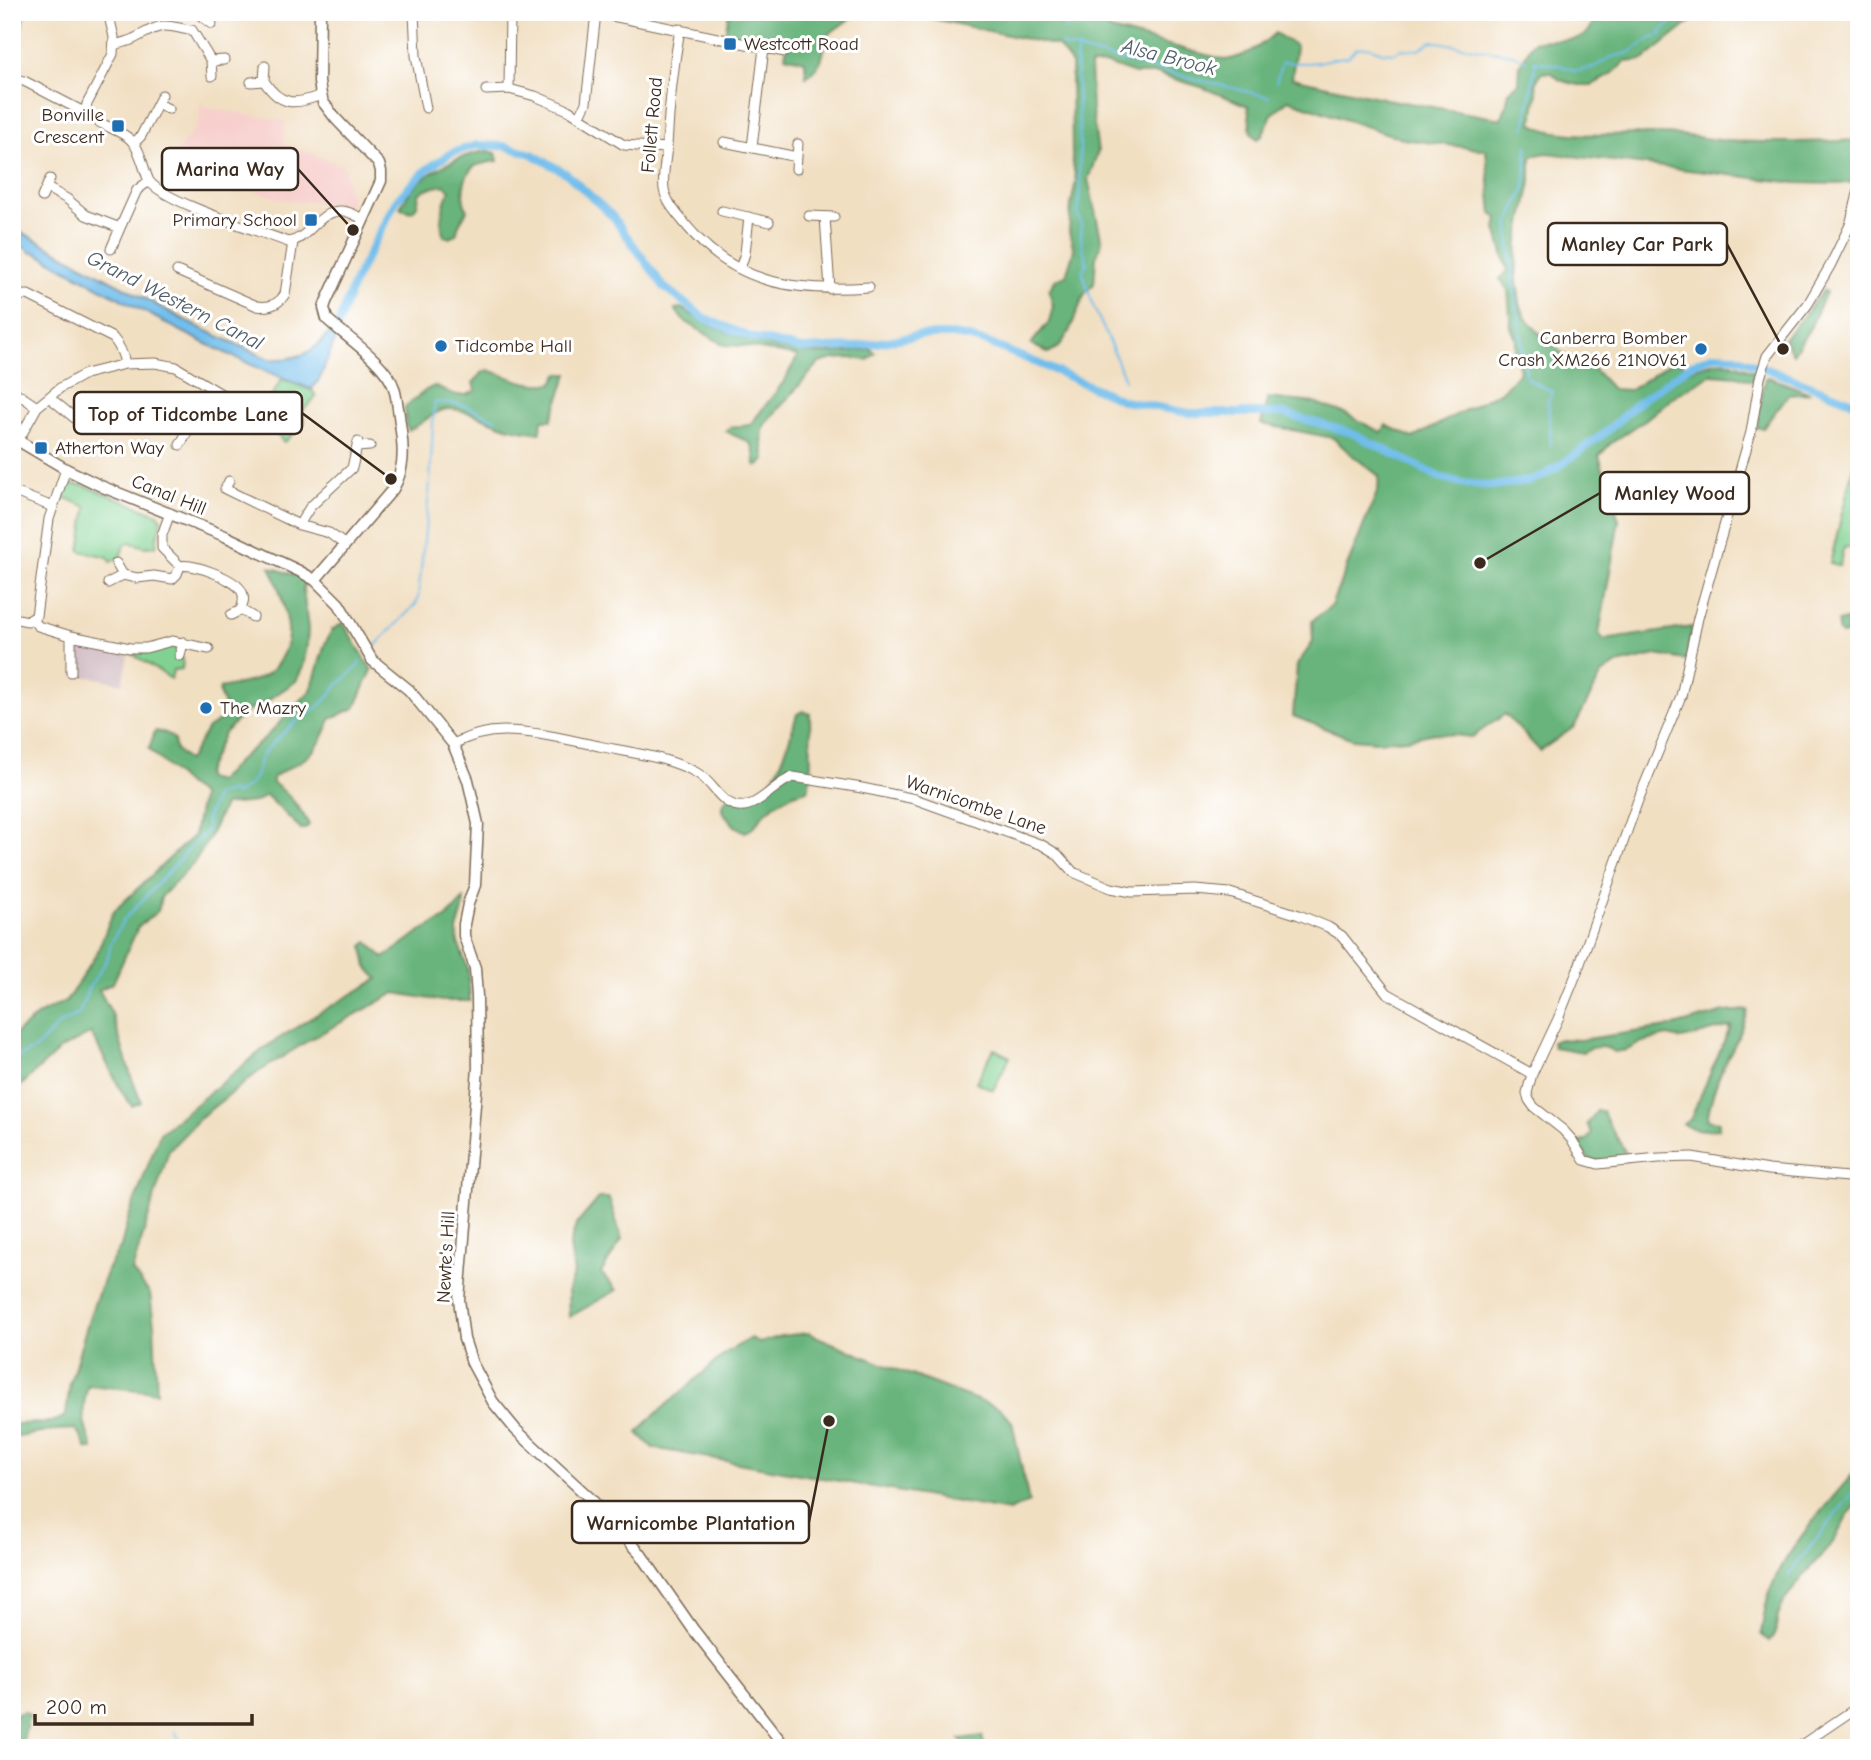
<svg xmlns="http://www.w3.org/2000/svg" width="1871" height="1760" viewBox="0 0 1871 1760" font-family="'Comic Neue',sans-serif">
<style>
.built{fill:#f7d0ce}
.industrial{fill:#d2bec4}
.green{fill:#81d292;stroke:#5e7e58;stroke-width:2}
.forest{fill:#68b47c;stroke:#526f4d;stroke-width:2}
.water{fill:#71bdeb;stroke:#567484;stroke-width:2}
.lines{fill:none;stroke-linecap:round;stroke-linejoin:round}
.stream{stroke:#71bdeb;stroke-width:2}
.canal{stroke:#71bdeb;stroke-width:8}
.minor-casing{stroke:#7b6957;stroke-width:11}
.tertiary-casing{stroke:#7b6957;stroke-width:13}
.minor{stroke:#fff;stroke-width:9}
.tertiary{stroke:#fff;stroke-width:10}
.poi-dot{fill:#1f6fb2;stroke:#fff;stroke-width:2.5}
.labels{text-anchor:middle;dominant-baseline:central;stroke-width:6;stroke-linejoin:round;paint-order:stroke}
.poi-label{font-size:19px;fill:#3b2a1e;stroke:#fff;text-anchor:start}
.street-label{font-size:19px;fill:#3b2a1e;stroke:#fff}
.water-label{font-size:21px;font-style:italic;fill:#4e5d66;stroke:#fff}
.leader{fill:none;stroke:#3b2a1e;stroke-width:2.5}
.callout-dot{fill:#3b2a1e;stroke:#fff;stroke-width:2.5}
.callout{fill:#fff;stroke:#3b2a1e;stroke-width:2.5}
.callout-label{font-size:21px;text-anchor:middle;font-weight:bold;fill:#3b2a1e}
</style>
<rect width="100%" height="100%" fill="#fff"/>
<filter id="ink" filterUnits="userSpaceOnUse"><feTurbulence type="fractalNoise" baseFrequency=".0143" numOctaves="2"/><feDisplacementMap in="SourceGraphic" scale="14" xChannelSelector="R" yChannelSelector="G"/><feConvolveMatrix kernelMatrix="1 2 1 2 8 2 1 2 1" color-interpolation-filters="sRGB"/></filter>
<filter id="wash" filterUnits="userSpaceOnUse"><feTurbulence type="fractalNoise" baseFrequency=".00686" numOctaves="4" result="noise"/><feDisplacementMap in="SourceGraphic" scale="28" xChannelSelector="R" yChannelSelector="G"/><feGaussianBlur stdDeviation="1.57" result="paint"/><feColorMatrix in="noise" values="0 0 0 0 0 0 0 0 0 0 0 0 0 0 0 0 0 1.4 0 .05"/><feComposite in="paint" operator="in"/></filter>
<g filter="url(#wash)">
<rect width="100%" height="100%" fill="#f1dfc2"/>
<path class="built" d="M200 103 207 107 225 111 286 121 283 143 344 166 351 205 330 202 321 207 320 203 304 201 303 203 265 195 176 164 170 159 195 129 200 118Z"/>
<path class="industrial" d="M81 642 109 650 129 652 122 684 98 678 74 676 78 648Z"/>
<path class="green" d="M12 12H25L19 41 12 43Z
M282 379 313 391 316 397 299 415 304 418 305 422 286 441 283 442 270 422 262 412Z
M1859 442V548L1845 547 1842 552 1840 566 1830 564Z
M66 484 83 485 158 514 161 518C161 528 156 536 156 546L145 547 129 542 124 546 119 560 118 558 111 562 108 557 80 551 87 507 63 497Z
M172 644 177 649 175 657 183 659 182 669 173 670 171 679 131 653 145 652Z
M994 1049 1010 1057 993 1090 976 1082Z"/>
<path class="forest" d="M729 12H859L826 36C824 56 822 65 806 77L805 61 785 56 787 46 725 34Z
M902 12H1092L1111 30 1226 60C1246 56 1260 47 1275 33L1296 46 1292 78 1386 99 1501 119 1506 107 1509 91 1519 83 1520 65 1533 42C1557 35 1593 52 1594 12H1703L1643 60 1625 62 1611 75 1592 85H1578L1560 80 1551 72 1541 73 1536 82 1537 95 1532 123C1555 141 1629 133 1659 134 1683 134 1706 139 1729 141 1772 143 1816 142 1859 140V182L1837 184 1796 183 1547 153 1531 156V182L1518 242 1516 275 1520 304 1525 317 1537 331 1558 350 1574 361 1591 366 1612 389 1630 390 1677 358 1689 371C1719 358 1725 359 1755 372L1752 381 1737 376 1712 374 1673 397 1645 420 1610 444 1599 456 1619 520 1599 634 1604 640 1692 627 1686 660 1656 655 1617 664 1602 674 1574 727 1540 751 1505 714 1472 737 1435 733 1407 739 1378 741 1353 739 1293 716 1297 665 1313 642 1312 621 1331 606 1378 490 1379 476 1352 455 1333 438 1261 424 1268 398 1316 403 1346 414 1382 433 1386 425 1413 438 1503 390 1520 371 1515 349 1516 339 1511 327 1508 290 1500 279 1508 271 1496 229 1498 218 1492 214 1486 150 1403 139 1288 100 1272 114 1262 136 1257 139 1251 132 1248 106 1204 88 1158 74H1135L1107 64 1090 65 1092 112 1098 152 1088 179 1102 242 1096 257 1094 284 1085 293 1069 332 1059 347 1048 353 1031 344 1049 322 1053 306 1049 290 1056 279 1066 275 1074 250 1069 232 1071 205 1076 181 1072 158 1071 63 1058 46Z
M487 151 496 153 498 161C491 162 482 163 475 166 463 174 460 198 467 209 465 218 456 224 457 233L450 238 444 236C439 225 443 201 450 190L444 185 426 189 419 194C418 201 418 208 411 212L400 208C414 177 454 156 487 151Z
M1823 290 1826 292 1810 328 1793 354 1784 339 1818 298Z
M681 308C719 332 764 348 810 353 829 355 851 351 871 349L875 353 868 360 850 358 834 359 819 363 765 424C760 436 763 446 765 459L759 466 755 465C754 434 748 445 726 431L731 427 750 425 786 379 790 370 798 356 744 346 724 345 683 320 675 309Z
M488 370C509 377 531 388 553 383L558 374H568L551 420H542L540 433C529 431 517 430 507 427 492 422 458 405 443 410 430 414 421 425 409 430L406 426 405 407 426 390 434 386C448 392 461 401 476 390L473 383 482 373Z
M1768 377 1810 393 1788 395 1763 428H1757L1765 378Z
M270 567 306 579 303 589 308 629 307 645 303 667 296 681 267 701 246 712 224 733 205 775 207 779 218 782 241 758 262 741 311 690 325 644 332 630 343 623 372 670 355 708 330 719C326 734 319 747 307 757 296 765 284 769 273 778V783C287 792 302 810 309 825L305 829H301L266 795 255 802 224 805 208 840 193 864 161 897 158 911 138 927 113 983 99 990 112 1014 131 1076 141 1102 132 1106 123 1094 91 1033 59 1050 12 1094V1037L38 1015 67 1000 97 953 113 912 194 835 200 804 201 795 188 786 149 749 155 731 166 733 174 739 175 749 188 761 208 728 227 716C228 706 217 698 220 688 236 684 260 682 272 670 280 663 287 646 288 636 290 622 277 579 270 567Z
M1846 620 1859 621V637L1846 634 1841 635 1838 631V622Z
M803 711 810 714 811 776 807 790C790 794 778 800 766 812 758 819 756 829 745 832L735 826 722 811V805L730 794 741 801C780 791 786 748 797 714Z
M464 899 463 910 457 930 458 943 468 969 470 1001H443L395 993 314 1037 257 1073 202 1116 169 1150 132 1271 150 1294 154 1325 157 1392 88 1385C80 1413 83 1423 93 1449H87L81 1437 75 1429 57 1430 12 1438V1424C28 1423 53 1426 66 1415L70 1383 90 1315 107 1270 121 1246 128 1219 160 1133 267 1046 314 1016 378 979 367 967 363 946 368 942 384 958 419 932 446 918Z
M1748 1010C1744 1030 1732 1048 1723 1067 1716 1083 1710 1102 1707 1120L1719 1122V1129C1707 1130 1694 1131 1683 1124L1690 1120 1731 1026 1691 1037 1681 1039 1667 1036 1642 1042 1627 1050 1614 1052C1605 1045 1592 1046 1583 1052L1553 1047 1552 1042 1560 1039 1580 1040 1674 1026 1725 1012Z
M1597 1111H1603C1608 1129 1622 1141 1628 1159L1596 1161 1589 1160 1577 1143C1584 1142 1589 1139 1592 1133L1587 1124Z
M599 1198H609L622 1239 601 1273 617 1290 569 1317 568 1290 574 1273 570 1245 576 1225Z
M808 1333 882 1364 1001 1409 1012 1422 1029 1502 1009 1511 653 1448 638 1433 649 1420 727 1352 751 1338 760 1343 781 1336Z
M1859 1467V1502L1848 1515 1834 1541 1810 1568 1785 1599 1778 1616 1775 1633 1769 1641 1761 1634C1763 1619 1765 1605 1770 1591 1785 1550 1830 1500 1859 1467Z
M23 1712 29 1714C26 1724 25 1740 20 1748H12V1716Z
M982 1736 985 1748H967L960 1739Z"/>
<path class="water" d="M12 227 194 325 269 359C297 361 318 352 332 328L338 333 320 378 312 389C215 355 125 300 34 252L31 253 28 250 12 241Z"/>
<g class="lines">
<path class="stream" d="M1054 12 1066 22 1065 29
M1062 44 1063 46 1269 97
M1078 49 1076 61 1080 146 1079 179 1080 186 1078 214 1081 225V241L1087 263 1083 269V274L1094 308 1107 336 1125 380
M1534 61 1559 65 1577 71 1586 69 1594 67 1611 57 1629 53 1655 36 1656 38 1662 34 1660 32 1685 12
M1276 82 1282 62C1294 63 1306 64 1318 62 1329 60 1337 57 1348 57L1356 48 1369 47 1382 52 1395 53 1401 49 1419 50 1431 41 1510 54 1526 60
M1525 129 1536 61
M1527 146 1525 187 1508 224 1513 278 1527 379 1553 392 1548 400 1551 445
M372 649 416 604 418 598 430 483 434 405 435 403C457 399 477 411 496 420
M12 1064 15 1058 36 1048 59 1024 79 1014 88 989 107 960 111 943 123 921 206 831 208 825 205 822 216 795 231 792 237 794 250 784 255 777 262 755 271 745 294 723 322 704 338 685 357 667 360 662
M1788 1575 1859 1485
M175 1731 183 1748"/>
<path class="canal" d="M335 332 355 280 397 199 427 169 451 153 477 145 504 146 532 154 567 174 613 217 664 287 704 318 750 337 801 349 853 347 921 335H953L970 338 988 343 1042 365 1124 401 1189 413H1282L1352 433 1439 477 1462 483 1492 486 1529 481 1543 476 1562 464 1606 432 1636 404 1692 364 1714 355 1733 356 1859 404"/>
</g>
</g>
<g filter="url(#ink)">
<g class="lines">
<g class="minor-casing">
<path id="minor" d="M196 12 212 24
M414 12 416 56 426 108
M510 12 509 89 535 96 568 110 624 145 666 148
M593 12 785 52
M680 29C673 68 669 107 667 146 666 159 662 175 664 189 666 202 677 214 686 225 735 285 796 292 869 287
M114 44C135 43 145 29 163 26 173 25 182 30 192 30L211 61 212 76
M211 61 224 60
M12 78 24 81 80 110H86C92 124 119 128 131 140 141 150 143 168 149 181L137 190 120 228 86 215 67 199 47 188
M264 81 265 66
M1859 81 1857 117 1859 143
M251 82 264 81C281 107 296 105 321 95
M486 90 509 89
M158 104 169 109
M86 110 87 104 113 54 114 37 108 12
M580 116 586 103 596 13
M724 142 797 157
M134 143 141 136 162 95
M752 147 764 48
M796 169 798 144
M149 181C166 203 257 230 288 242 309 240 319 209 342 211 349 211 357 216 363 219
M1859 190 1850 225 1830 266 1808 304 1767 356 1760 378 1751 432 1698 618 1681 696 1637 803 1577 972 1558 1019 1532 1074 1527 1093 1529 1100 1534 1107 1563 1130 1572 1140 1584 1160 1598 1164 1659 1158 1692 1157 1769 1170 1859 1178
M42 197 50 179
M722 211 769 222
M809 216 834 217
M825 217 830 289
M111 249 120 228
M740 269 745 253 749 217
M177 271 257 306C270 308 279 304 285 294L293 242
M12 296 28 295 113 338C120 346 123 353 125 364
M12 390 37 407
M49 397 77 420 87 422 98 414 108 410
M18 441 37 407 60 388 85 374 125 364 155 363 176 367 255 414
M180 445 211 388
M357 447 370 446
M229 481 225 489 299 525 329 533 344 544
M12 491 53 507
M170 513 162 535V548L180 566C193 563 237 579 242 592 245 598 243 604 241 610L231 615
M299 525 310 507 352 468 358 442
M116 563 123 575
M108 583 123 575 137 578 154 576 172 579 177 574 180 566
M241 610 253 617
M12 618 28 621 36 616 49 519 66 469
M33 620 38 626 71 636V672
M71 636 130 648H146L172 641 209 649
M180 656 183 642
M453 744C469 736 485 731 504 731 536 731 568 740 599 746 631 753 669 757 697 773 712 781 720 804 738 806 757 809 775 783 793 777L862 788 915 799 1042 845 1057 854 1073 872 1111 888 1132 892 1195 890 1230 893 1299 915 1328 927 1342 936 1387 993 1532 1074
M1797 1748 1859 1706"/>
</g>
<g class="tertiary-casing">
<path id="tertiary" d="M12 437 66 469 103 487 225 536 299 571 315 580 339 604 372 660 409 690 453 744 468 780 478 824 475 885 468 904 464 924V936L475 968 477 996 478 1068 459 1299 464 1339 472 1363 493 1402 516 1430 592 1500 640 1553 693 1629 786 1748
M315 580 393 489C404 470 404 453 401 431 399 417 398 402 394 388 386 363 346 337 327 319L324 308 326 302 381 181V171L379 164 336 119 323 102 321 95 319 82 320 12"/>
</g>
<use href="#minor" class="minor"/>
<use href="#tertiary" class="tertiary"/>
</g>
</g>
<g class="poi-dot">
<rect x="723" y="37" width="14" height="14" rx="3.5"/>
<rect x="111" y="119" width="14" height="14" rx="3.5"/>
<rect x="304" y="213" width="14" height="14" rx="3.5"/>
<circle cx="441" cy="346" r="7"/>
<circle cx="1701" cy="349" r="7"/>
<rect x="34" y="441" width="14" height="14" rx="3.5"/>
<circle cx="206" cy="708" r="7"/>
</g>
<g class="labels">
<g class="poi-label">
<text x="744" y="44">Westcott Road</text>
<text x="104" y="115" text-anchor="end">Bonville<tspan x="104" dy="22">Crescent</tspan></text>
<text x="297" y="220" text-anchor="end">Primary School</text>
<text x="1687" y="338" text-anchor="end">Canberra Bomber<tspan x="1687" dy="22">Crash XM266 21NOV61</tspan></text>
<text x="455" y="346">Tidcombe Hall</text>
<text x="55" y="448">Atherton Way</text>
<text x="220" y="708">The Mazry</text>
</g>
<g class="street-label">
<text transform="translate(652 125) rotate(-85)">Follett Road</text>
<text transform="translate(169 495) rotate(22)">Canal Hill</text>
<text transform="translate(976 805) rotate(19)">Warnicombe Lane</text>
<text transform="translate(446 1257) rotate(-87)">Newte's Hill</text>
</g>
<g class="water-label">
<text transform="translate(1169 57) rotate(14)">Alsa Brook</text>
<text transform="translate(175 300) rotate(27)">Grand Western Canal</text>
</g>
</g>
<path class="leader" d="M353 230L298 169M1783 349L1727 244M391 479L302 413M1480 563L1600 493M829 1421L809 1522"/>
<g class="callout-dot">
<circle cx="353" cy="230" r="7"/>
<circle cx="1783" cy="349" r="7"/>
<circle cx="391" cy="479" r="7"/>
<circle cx="1480" cy="563" r="7"/>
<circle cx="829" cy="1421" r="7"/>
</g>
<g class="callout">
<rect x="162" y="148" width="136" height="42" rx="7"/>
<rect x="1548" y="223" width="179" height="42" rx="7"/>
<rect x="74" y="392" width="228" height="42" rx="7"/>
<rect x="1600" y="472" width="149" height="42" rx="7"/>
<rect x="572" y="1501" width="237" height="42" rx="7"/>
</g>
<g class="callout-label">
<text x="230" y="176">Marina Way</text>
<text x="1637" y="251">Manley Car Park</text>
<text x="188" y="421">Top of Tidcombe Lane</text>
<text x="1675" y="500">Manley Wood</text>
<text x="691" y="1530">Warnicombe Plantation</text>
</g>
<rect width="1871" height="1760" fill="none" stroke="#fff" stroke-width="42"/>
<path d="M35 1714v10h217v-10" fill="none" stroke="#3b2a1e" stroke-width="3.5"/>
<text x="46" y="1714" font-size="21" fill="#3b2a1e" stroke="#ffffff" stroke-width="5" paint-order="stroke">200 m</text>
</svg>
